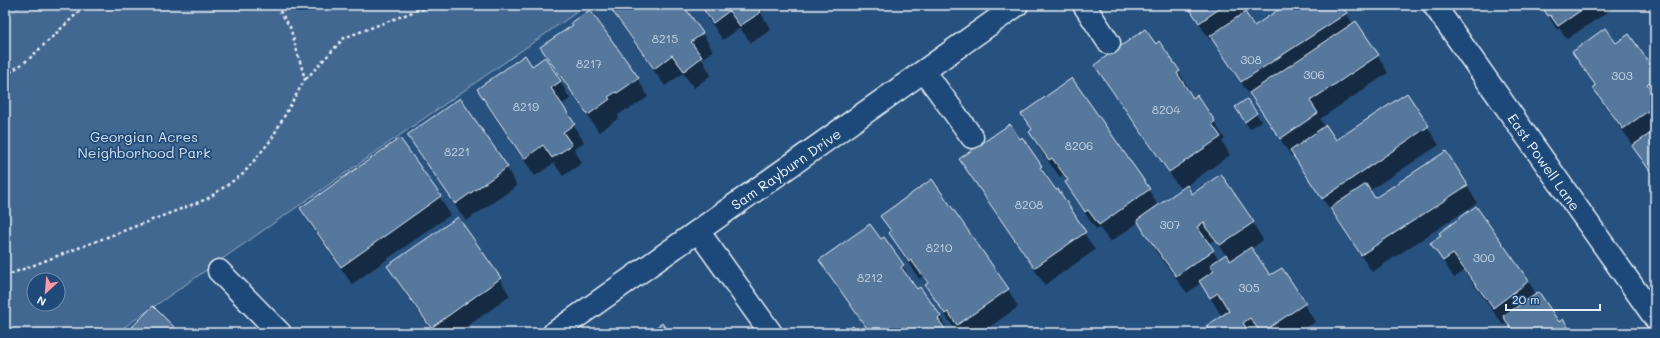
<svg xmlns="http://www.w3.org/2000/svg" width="1660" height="338" viewBox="0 0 1660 338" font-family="Mali,sans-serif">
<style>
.green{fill:#436891;stroke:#96acc4;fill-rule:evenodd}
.shadow{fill:#0007;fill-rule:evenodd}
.building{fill:#57789d;stroke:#e8f1f8}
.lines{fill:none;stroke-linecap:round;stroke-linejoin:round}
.minor-casing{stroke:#e8f1f8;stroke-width:25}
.path{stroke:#e8f1f8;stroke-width:2.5;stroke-dasharray:3 3;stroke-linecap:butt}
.minor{stroke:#1f4a7a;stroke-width:22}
.labels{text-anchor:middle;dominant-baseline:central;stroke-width:3.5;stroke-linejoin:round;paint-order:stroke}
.number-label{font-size:12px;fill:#c4d3e1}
.park-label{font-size:14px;fill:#d8e3ee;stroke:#1f4a7a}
.street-label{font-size:14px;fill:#e8f1f8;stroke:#1f4a7a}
</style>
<rect width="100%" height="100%" fill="#27517f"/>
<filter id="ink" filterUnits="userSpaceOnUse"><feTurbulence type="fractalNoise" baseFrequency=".025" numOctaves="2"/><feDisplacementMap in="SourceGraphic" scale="8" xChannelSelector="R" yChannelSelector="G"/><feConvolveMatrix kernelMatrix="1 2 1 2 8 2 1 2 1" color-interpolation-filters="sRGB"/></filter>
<g filter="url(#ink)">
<path class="green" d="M22 5H587L116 333H5V17ZM34 280H58V304H34Z"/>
<path class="shadow" d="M609 5H682L703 34 713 51 702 59 711 75 694 88 683 73 665 86 618 20Z
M699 5H773L761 13 771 30 751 43 740 28 723 40Z
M795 5H804L798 9Z
M1187 5H1239L1254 27 1285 7 1284 5H1341L1353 24 1378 56 1388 73 1320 119 1325 127 1336 141 1406 94 1439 145 1369 191 1375 200 1467 185 1477 203 1372 272 1293 155 1291 156 1254 98 1252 99 1212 38 1210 40Z
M1542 5H1610L1612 9 1567 39 1559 28 1557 30Z
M590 11 638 79 648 97 628 110 627 109 618 115 619 118 599 132 552 65 541 47 574 26Z
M1159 43 1179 72 1189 89 1187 91 1193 99 1197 96 1214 122 1225 139 1222 141 1230 155 1186 186 1192 195 1220 175 1253 223 1263 240 1251 249 1270 277 1282 269 1315 322 1298 333H1211L1230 312 1228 310 1221 315 1201 283 1187 293 1155 250 1139 222 1110 242 1099 227 1096 229 1076 200 1066 183 1068 182 1063 175 1060 177 1040 150 1030 132 1032 131 1023 114 1149 190 1158 206 1181 190 1106 82 1096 65ZM1214 240 1226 255 1219 260 1208 244Z
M1616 45 1655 73V185V179L1634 146 1605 106 1595 88 1596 87 1574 52Z
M532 67 560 81 570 99 561 105 584 142 574 149 582 163 563 176 554 163 535 176 488 107 478 89Z
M460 100 507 168 517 186 466 221 419 153 408 135Z
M1247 100 1261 121 1250 129 1241 116Z
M399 139 440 197 450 215 352 284 311 226 301 208Z
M961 159 1041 166 1095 250 1045 285 971 177Z
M1476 208 1529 282 1536 295 1558 323 1571 333H1514L1508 322 1503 325 1464 271 1454 278 1432 244Z
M882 216 1008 289 1018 307 981 333H962L959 329 956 331 937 303 926 286 927 285 922 277 919 279 900 251Z
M884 238 903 266 913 284 912 285 916 291 920 288 940 317 949 333H869L831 278 820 260 880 240Z
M388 266 500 279 510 296 458 333H433L399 284Z"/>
<path class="building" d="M608 5H683L703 33 691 42 702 57 684 71 672 55 654 69Z
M700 5H757L761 12 740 26 729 11 713 23Z
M1187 5H1225L1199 23Z
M1283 5H1342L1347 13 1241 82 1210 36 1245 12 1254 26 1284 6Z
M1541 5H1589L1558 26 1550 15 1548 16Z
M590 10 639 78 617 93 616 92 608 97 610 99 588 115 540 47 573 25 571 23Z
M1356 21 1379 55 1310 101 1318 113 1280 139 1249 93Z
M1605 28 1616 43 1629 34 1655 71V79L1647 84 1655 95V106L1623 129 1593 88 1596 86 1572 52Z
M1145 29 1156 44 1159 41 1180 71 1177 73 1193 98 1197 95 1215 121 1212 124 1221 137 1169 172 1094 65Z
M525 55 532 66 545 57 561 81 551 88 575 124 563 132 572 145 552 158 543 145 524 159 477 89Z
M1072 78 1150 189 1099 225 1088 210 1085 212 1065 182 1068 180 1052 158 1049 160 1029 132 1032 129 1021 114Z
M1407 93 1429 126 1322 199 1290 151 1326 125 1336 140Z
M460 98 508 167 455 204 407 135Z
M1247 99 1257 113 1245 122 1235 107Z
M1010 124 1020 139 1022 137 1042 166 1040 167 1056 190 1058 189 1086 232 1034 268 959 159Z
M1655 130V186L1651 180 1655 178 1632 146Z
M400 138 441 196 341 267 300 208Z
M1446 151 1468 185 1361 255 1330 208 1366 184 1375 198Z
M1221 174 1254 222 1220 245 1206 228 1204 222 1197 227 1214 250 1176 276 1144 232 1137 220 1187 185 1192 194Z
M932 179 1009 289 957 325 948 312 945 314 925 285 928 283 911 260 909 262 889 233 891 231 880 216Z
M1476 206 1529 281 1493 308 1453 254 1443 261 1430 243 1441 236 1439 233Z
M458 217 501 278 431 328 387 266Z
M870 224 881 239 884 237 904 265 901 267 917 289 920 287 941 316 938 319 948 333H870L819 260Z
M1251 247 1270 275 1282 268 1306 303 1261 333 1250 318 1243 323 1250 333H1211L1206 326 1229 311 1218 293 1210 298 1199 281 1214 271 1210 265 1226 254 1230 261Z
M1539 292 1559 322 1563 319 1572 333H1514L1503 316Z
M153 306 180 333H126Z
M662 323 669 333H648Z
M853 326 857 333H843Z
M119 328 124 333H114Z"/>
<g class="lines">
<g class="minor-casing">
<path id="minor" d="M1084 5 1109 43
M1434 5 1655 318
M924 71 972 137
M698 231 771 333
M219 271 280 333
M554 333 1017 5"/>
</g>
<path class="path" d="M5 76 29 59 86 5
M306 79 344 38 418 10 457 5
M5 276 207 199 243 174 271 140 305 79 290 27 276 5"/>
<use href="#minor" class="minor"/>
</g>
</g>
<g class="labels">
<g class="number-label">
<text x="665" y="38">8215</text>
<text x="1251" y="59">308</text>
<text x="589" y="63">8217</text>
<text x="1314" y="74">306</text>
<text x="1622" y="75">303</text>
<text x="526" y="106">8219</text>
<text x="1166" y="109">8204</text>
<text x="1079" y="145">8206</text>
<text x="457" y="151">8221</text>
<text x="1029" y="204">8208</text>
<text x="1170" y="224">307</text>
<text x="939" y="247">8210</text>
<text x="1484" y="257">300</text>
<text x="870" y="277">8212</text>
<text x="1249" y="287">305</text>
</g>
<g class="park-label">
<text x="144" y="136">Georgian Acres<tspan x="144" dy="16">Neighborhood Park</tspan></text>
</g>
<g class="street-label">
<text transform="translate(1544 162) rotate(55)">East Powell Lane</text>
<text transform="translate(786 169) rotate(-35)">Sam Rayburn Drive</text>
</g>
</g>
<rect width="1660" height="338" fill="none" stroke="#1f4a7a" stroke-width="20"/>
<rect x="10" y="10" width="1640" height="318" fill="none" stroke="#e8f1f8" stroke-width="1.5" filter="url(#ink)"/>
<g transform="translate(46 292) rotate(206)"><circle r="19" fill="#1f4a7a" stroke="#6f8dac"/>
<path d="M0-3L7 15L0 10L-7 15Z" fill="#ff9aa2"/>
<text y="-6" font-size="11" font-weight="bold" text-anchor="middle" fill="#e8f1f8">N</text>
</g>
<path d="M1506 304v6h94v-6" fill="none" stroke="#e8f1f8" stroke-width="2"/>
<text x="1512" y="304" font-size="12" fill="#e8f1f8" stroke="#1f4a7a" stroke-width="3" paint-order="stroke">20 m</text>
</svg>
